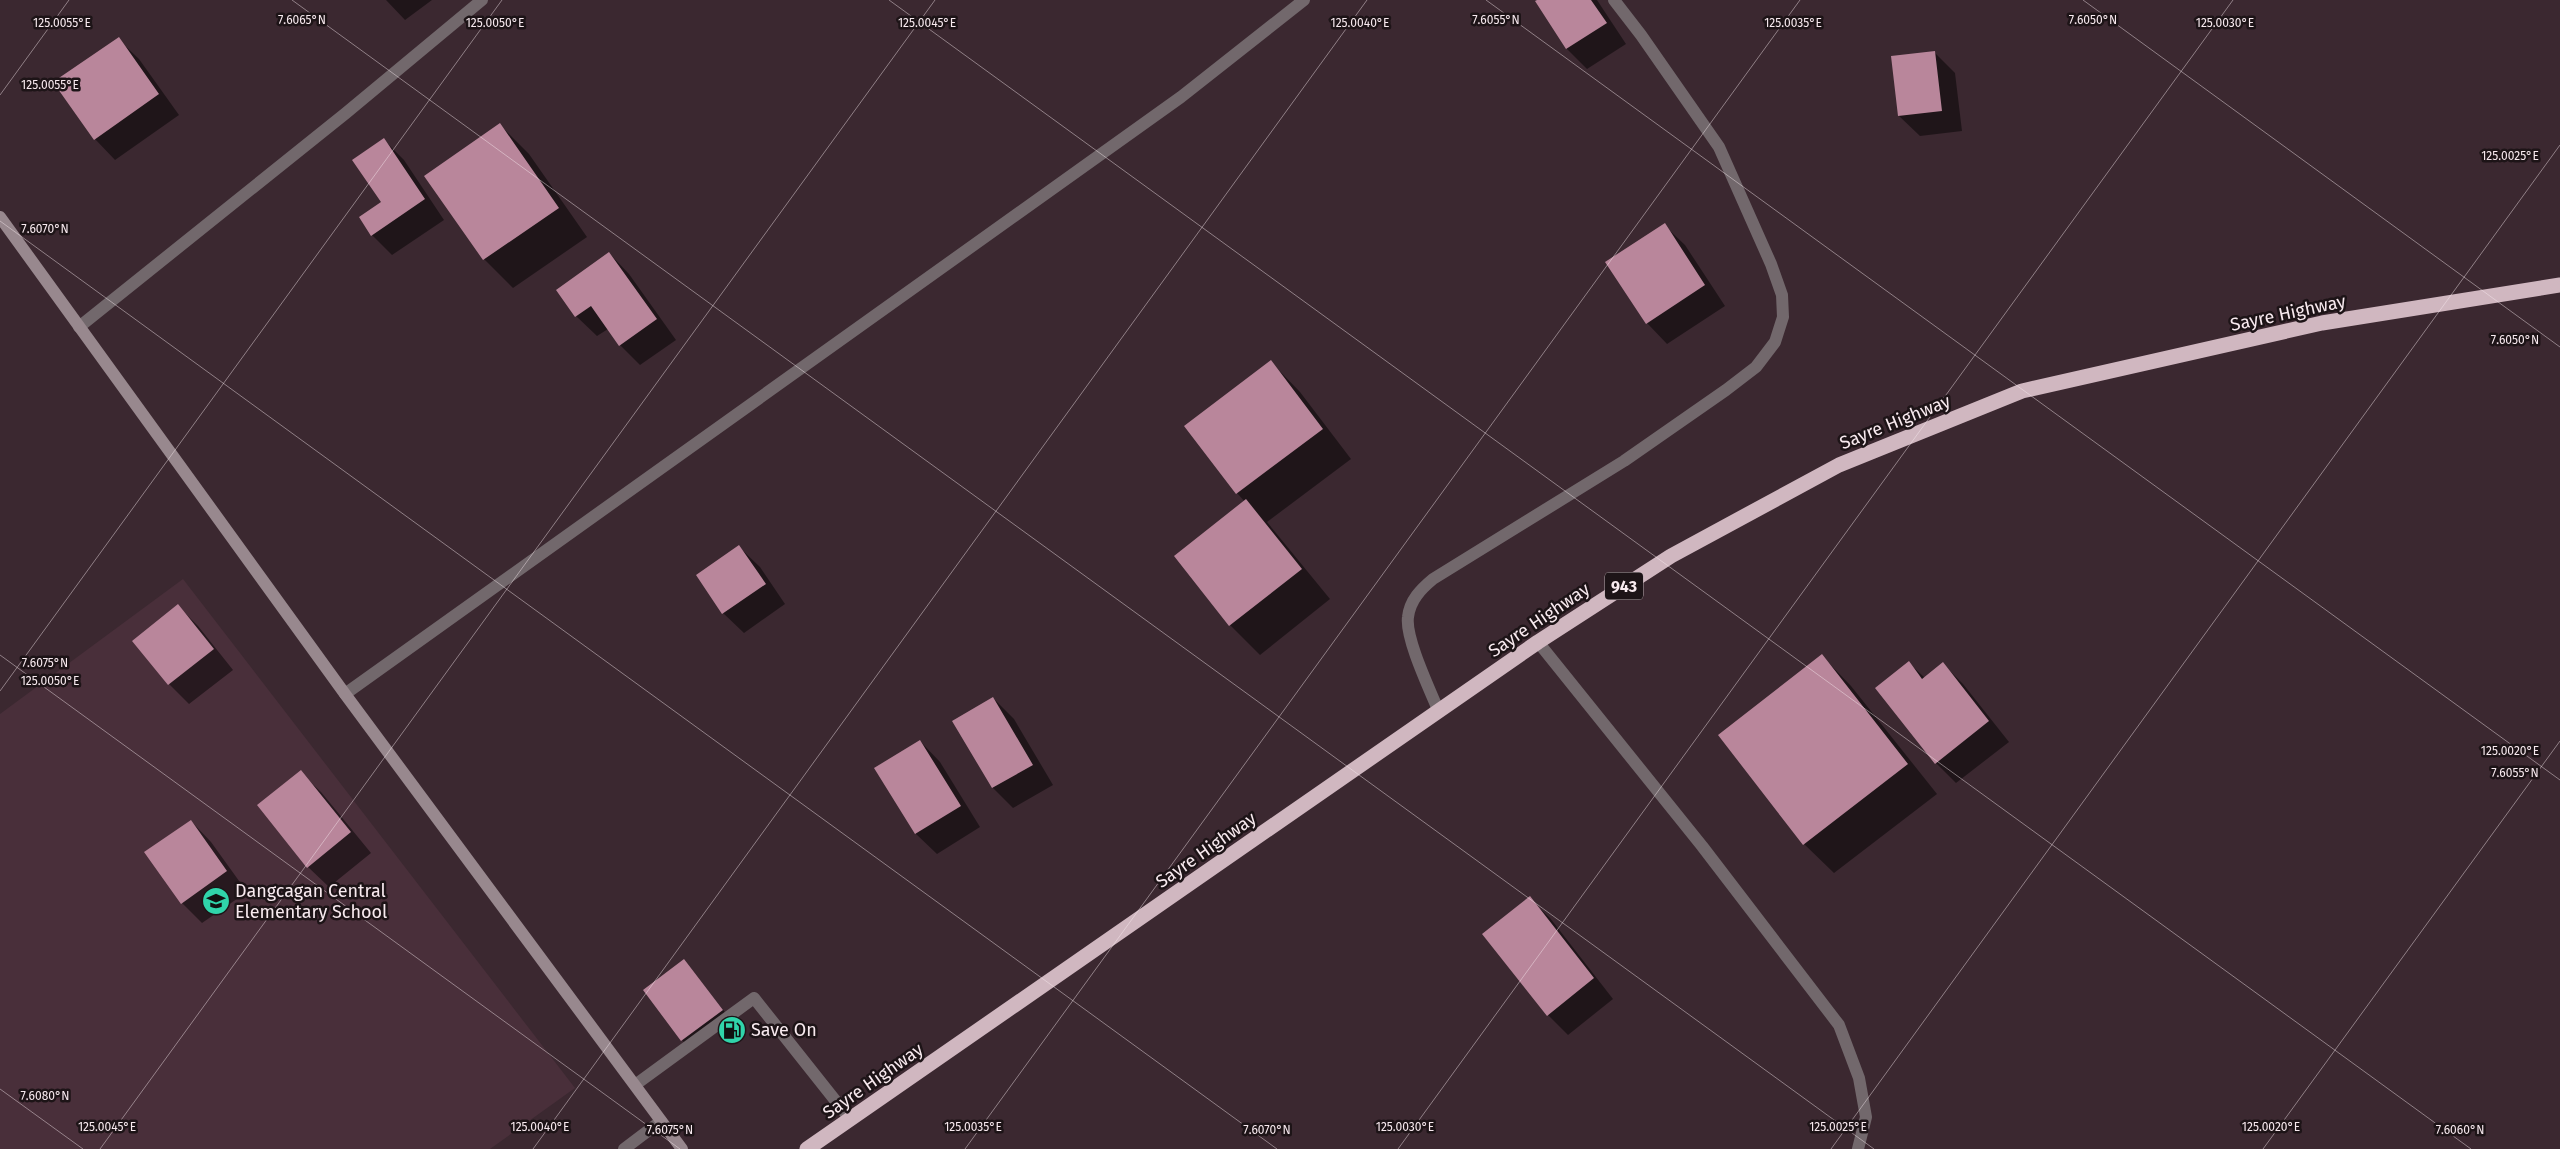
<svg xmlns="http://www.w3.org/2000/svg" width="2560" height="1149" viewBox="0 0 2560 1149" font-family="'Fira Sans',sans-serif">
<style>
.built{fill:#492f3a}
.shadow{fill:#0007}
.building{fill:#b9869b}
.lines{fill:none;stroke-linecap:round;stroke-linejoin:round}
.lane{stroke:#72686c;stroke-width:12}
.street{stroke:#72686c;stroke-width:12}
.secondary{stroke:#98888e;stroke-width:12}
.highway{stroke:#d0b7c0;stroke-width:15}
.ticks{fill:none;stroke:#f8eaef;stroke-width:1;stroke-opacity:0.45}
.labels{text-anchor:middle;dominant-baseline:central;stroke-width:5;stroke-linejoin:round;paint-order:stroke}
.shield{fill:#1d1417;stroke:#b6aaae;stroke-width:1}
.shield-label{font-size:16px;font-weight:bold;fill:#f8eaef}
.street-label{font-size:18px;fill:#f8eaef;stroke:#1d1417}
.poi-label{font-size:18px;fill:#f8eaef;stroke:#1d1417;text-anchor:start}
.ticks-label{font-size:12px;text-anchor:middle;fill:#f8eaef;stroke:#1d1417;stroke-width:5;stroke-linejoin:round;paint-order:stroke}
</style>
<rect width="100%" height="100%" fill="#3b2830"/>
<path class="built" d="M183 579 575 1088 490 1149H0V714Z"/>
<path class="shadow" d="M386 0H432L405 20Z
M1539 0H1597L1626 44 1587 69 1567 49 1537 1Z
M118 39 139 59 179 115 115 160 95 139Z
M1935 53 1955 73 1962 131 1920 136 1899 116Z
M500 125 529 154 587 237 513 288 484 259Z
M384 140 404 160 444 220 392 255 372 235 383 203Z
M1664 225 1685 245 1725 306 1667 344 1647 323Z
M609 253 629 274 676 340 640 365 620 345 608 329 597 336 576 316 558 290Z
M1271 362 1300 392 1351 459 1267 522 1330 599 1260 655 1230 625 1175 556 1245 502 1237 493Z
M739 547 760 567 785 604 744 633 723 613Z
M178 606 198 626 233 670 189 704 169 684Z
M1822 656 1851 686 1937 794 1834 873 1804 844Z
M1909 663 1925 678 1943 664 1963 684 2009 742 1956 783 1936 763Z
M993 698 1014 719 1053 785 1013 808 993 788 954 721Z
M920 741 940 762 980 827 937 854 916 834 875 768Z
M300 772 321 792 371 853 329 887 308 867 259 805Z
M191 821 211 842 247 892 202 923 182 903Z
M1529 898 1550 918 1613 999 1568 1035 1548 1015Z
M684 961 732 1021 692 1050 682 1040Z"/>
<path class="building" d="M1537 0H1591L1607 23 1566 49 1535 1Z
M119 37 159 94 94 140 53 82Z
M1935 51 1942 111 1898 116 1891 56Z
M500 123 559 208 483 260 424 176Z
M384 138 425 199 371 236 359 217 381 202 352 160Z
M1665 223 1705 285 1646 324 1605 262Z
M609 252 657 319 619 346 591 306 575 317 556 290Z
M1271 360 1323 429 1236 494 1184 426Z
M1246 499 1302 569 1229 626 1174 556Z
M739 545 766 584 722 614 696 575Z
M178 604 214 649 168 685 132 641Z
M1822 654 1908 764 1803 845 1718 735Z
M1909 661 1922 679 1943 662 1989 721 1935 764 1875 688Z
M993 697 1033 765 992 788 952 721Z
M920 740 961 806 915 834 874 768Z
M301 770 351 832 307 868 257 805Z
M191 820 227 871 181 904 144 852Z
M1530 896 1594 978 1547 1016 1482 934Z
M684 959 723 1010 681 1041 643 990Z"/>
<g class="lines">
<path class="lane" d="M635 1085 754 998 850 1119
M624 1149 661 1121"/>
<path class="street" d="M79 327 346 113 482 0
M1538 642 1702 846 1839 1025 1859 1078 1866 1117 1858 1149
M345 694 1181 97 1304 0
M1439 712C1430 690 1405 638 1408 617 1410 600 1421 589 1433 579L1624 461 1726 390 1756 367 1775 342 1783 317 1782 295 1771 264 1719 147 1641 35 1614 0"/>
<path class="secondary" d="M0 217 345 694 682 1149"/>
<path class="highway" d="M807 1149 1538 642 1671 556 1839 465 2022 391 2322 323 2560 285"/>
</g>
<path class="ticks" d="M292 0 1874 1149M889 0 2471 1149M1486 0 2560 780M2083 0 2560 347M0 95 69 0M0 221 1277 1149M0 655 680 1149M0 691 502 0M0 1089 83 1149M100 1149 935 0M533 1149 1367 0M965 1149 1800 0M1398 1149 2233 0M1831 1149 2560 145M2263 1149 2560 741"/>
<defs>
<g id="school-disc" transform="scale(1.4375)"><circle r="9.5" fill="#30d4aa" stroke="#1d1417"/><path d="M0-5L7-2L0 1L-7-2ZM-4 1L0 2.5L4 1V4Q0 6-4 4Z" fill="#111"/></g>
<g id="fuel-disc" transform="scale(1.4375)"><circle r="9.5" fill="#30d4aa" stroke="#1d1417"/><path d="M-5.5-6h7V0h2V4h1.3V-2.5L3-4.5l.8-.8L6-3V5H2.5V1h-1V6h-7ZM-4.2-4.7v3.2H.2V-4.7Z" fill="#111"/></g>
</defs>
<g fill-rule="evenodd">
<use href="#school-disc" x="216" y="901"/>
<use href="#fuel-disc" x="732" y="1030"/>
</g>
<g class="labels">
<rect class="shield" x="1605" y="572.5" width="38" height="27" rx="4"/>
<g class="shield-label">
<text x="1624" y="586">943</text>
</g>
<g class="street-label">
<text transform="translate(2288 313) rotate(-12)">Sayre Highway</text>
<text transform="translate(1895 422) rotate(-22)">Sayre Highway</text>
<text transform="translate(1539 620) rotate(-34)">Sayre Highway</text>
<text transform="translate(1206 850) rotate(-35)">Sayre Highway</text>
<text transform="translate(873 1081) rotate(-35)">Sayre Highway</text>
</g>
<g class="poi-label">
<text x="235" y="891">Dangcagan Central<tspan x="235" dy="21">Elementary School</tspan></text>
<text x="751" y="1030">Save On</text>
</g>
</g>
<g class="ticks-label">
<text x="1496" y="24">7.6055°N</text>
<text x="2093" y="24">7.6050°N</text>
<text x="302" y="24">7.6065°N</text>
<text x="927" y="27">125.0045°E</text>
<text x="1360" y="27">125.0040°E</text>
<text x="1793" y="27">125.0035°E</text>
<text x="2225" y="27">125.0030°E</text>
<text x="62" y="27">125.0055°E</text>
<text x="495" y="27">125.0050°E</text>
<text x="50" y="89">125.0055°E</text>
<text x="2510" y="160">125.0025°E</text>
<text x="45" y="233">7.6070°N</text>
<text x="2515" y="344">7.6050°N</text>
<text x="45" y="667">7.6075°N</text>
<text x="50" y="685">125.0050°E</text>
<text x="2510" y="755">125.0020°E</text>
<text x="2515" y="777">7.6055°N</text>
<text x="45" y="1100">7.6080°N</text>
<text x="107" y="1131">125.0045°E</text>
<text x="540" y="1131">125.0040°E</text>
<text x="973" y="1131">125.0035°E</text>
<text x="1405" y="1131">125.0030°E</text>
<text x="1838" y="1131">125.0025°E</text>
<text x="2271" y="1131">125.0020°E</text>
<text x="670" y="1134">7.6075°N</text>
<text x="1267" y="1134">7.6070°N</text>
<text x="2460" y="1134">7.6060°N</text>
</g>
</svg>
